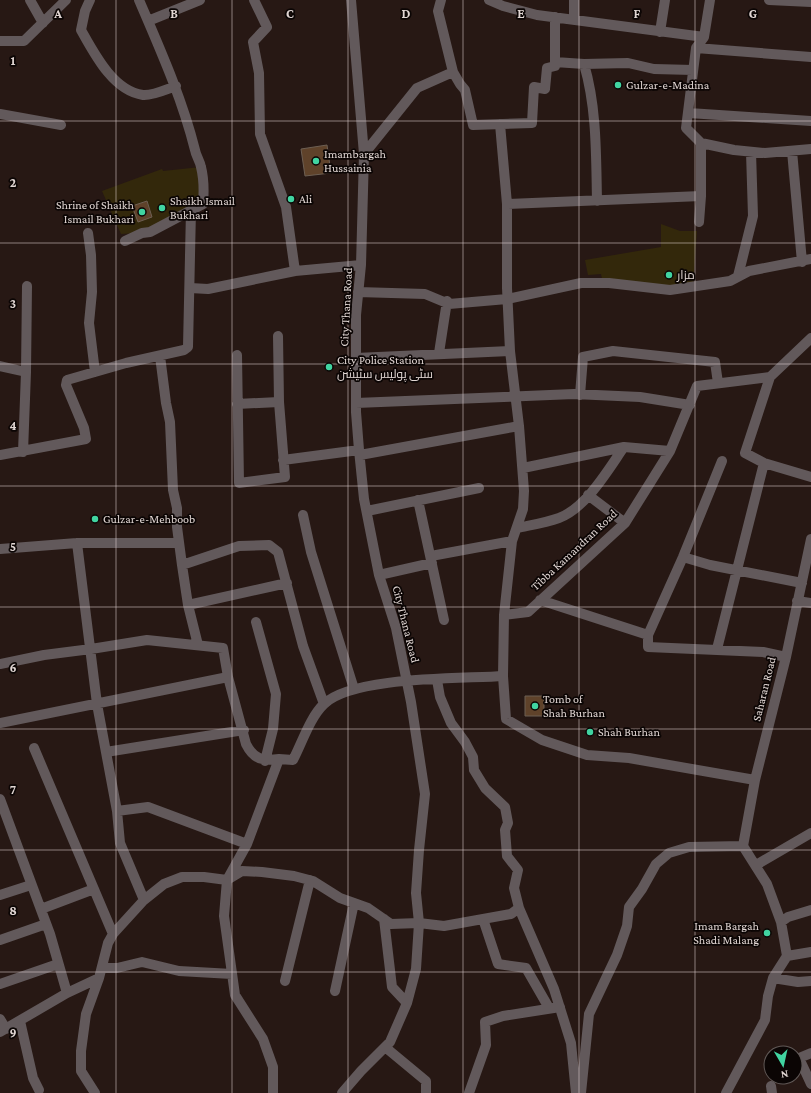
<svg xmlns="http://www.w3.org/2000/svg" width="811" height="1093" viewBox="0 0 811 1093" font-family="'Crimson Pro',Cairo,serif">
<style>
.green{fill:#33280b}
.building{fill:#5f422a;stroke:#6d5f53}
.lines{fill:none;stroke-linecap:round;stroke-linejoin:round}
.minor{stroke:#62595b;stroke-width:10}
.grid{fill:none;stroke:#e1d6d3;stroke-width:1;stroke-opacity:0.55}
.poi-dot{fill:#41d4a1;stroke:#0b0504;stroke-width:1.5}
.labels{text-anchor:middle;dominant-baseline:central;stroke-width:3.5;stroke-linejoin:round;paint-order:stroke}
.poi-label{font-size:12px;fill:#e1d6d3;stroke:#0b0504;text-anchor:start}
.street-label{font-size:12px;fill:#e1d6d3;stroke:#0b0504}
.grid-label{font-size:13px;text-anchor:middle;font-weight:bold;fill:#e1d6d3;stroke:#0b0504;stroke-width:3.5;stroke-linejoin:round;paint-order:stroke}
</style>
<rect width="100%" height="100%" fill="#271814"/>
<path class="green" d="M201 167 203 204 150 232 121 234 102 191 162 169 163 171Z
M661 224 680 231H697L693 287 603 283 601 274 588 275 585 260 661 247Z"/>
<path class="building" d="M327 145 331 173 305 176 301 149Z
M147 201 152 217 138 222 132 206Z
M525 696H544V716H525Z"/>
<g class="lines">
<path class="minor" d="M30 0 43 23
M90 0 85 11 81 30C94 53 113 91 143 95 152 96 167 89 176 86
M254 0 267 27 253 42 259 73 260 134 286 207 295 271
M489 0 503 6 537 15 704 37
M574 0V20
M769 0 811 2
M148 21 200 0
M660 32 665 0
M0 41H24L66 0
M696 48 811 57
M555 62 584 64 628 63 654 69 693 70
M584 64C597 108 596 156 597 201
M453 72 460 84 465 90 473 125 532 123 534 87 545 89 547 68 555 66V17
M689 113 811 121
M0 114 61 125
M500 124 507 204V288L510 351 519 426 524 491 523 509 512 541 504 615 503 676 506 719 542 740 587 755 629 758 755 780
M701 143 734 150 765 153 811 149
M792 151 802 262
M364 154 417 88 453 72 438 11 441 0
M507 204 701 196
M699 222 701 196V143L686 128 696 48 704 37 710 0
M88 233 91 255 92 292 89 323 95 372
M125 241 142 233 150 232 203 204C204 192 204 179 201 167 200 161 196 156 195 150 182 98 160 49 139 0
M738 276 753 216 751 152
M190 288 208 289 295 271 361 265
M358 292 425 294 449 304 507 299 581 283H609L670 290 730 281 749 271 811 259
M439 353 447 301
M237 355 239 483 285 477 279 402 278 336
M160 356 166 403 170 422 173 490 177 508V527L182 565
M356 358 510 351
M0 366 26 372
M770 377 745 453 764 463 811 477
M580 395 583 357 613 351 715 362 718 383
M356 403 574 394 640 397 690 405
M237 404 279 402
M23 452 26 372 27 286
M0 455 86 439 84 428 66 385 67 380 126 363 184 350 188 347 191 210
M360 455 519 426
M283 460 359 450
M523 468 624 447 670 451
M588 495 625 523
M418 500 444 620
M367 511 479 488
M303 515 311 552 354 689
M517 528C531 525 545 523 559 518 586 508 608 470 624 447
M77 543 97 704 117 811 120 843 144 900
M0 549 77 543H179
M431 556 512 541
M683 557 710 565 802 583
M379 575 432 563
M540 600 648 635V647L763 652 786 657
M797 601 811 603
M188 605 287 583
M504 615 528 612 625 523 670 451 697 386 770 377 811 338
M256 622 276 694 273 729 265 761
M648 635 683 557 722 461
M198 645 188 605 182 565 239 546 269 545 278 552 303 646 324 704
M717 649 764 463
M0 664 44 655 91 649 147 640 223 648 228 677 246 744C254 760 263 761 279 759
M437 680 440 697 451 723 465 742 473 757 474 770 485 788 505 807 508 823 505 830 507 856 518 870 514 888 519 908
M0 723 228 677
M34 748 113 934
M106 752 244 730
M0 799 50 934 67 993
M117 811 148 807 247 844
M743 846 755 780 786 657 811 539
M756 865 811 833
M0 895 31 885
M41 909 94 889
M384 919 392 987 407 1003
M483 919 498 964 526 968 549 1008
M781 922 788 917 811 910
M0 940 46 924
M787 956 811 952
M102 968H117L142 962 179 971 232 974
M773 978 798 982 811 981
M285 981 310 880
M0 984 58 964
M335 991 354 903
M0 1019 6 1029
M20 1021 33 1078 39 1090
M0 1032 67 993 99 978
M385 1047 426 1081V1093
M811 1053 799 1058 811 1084
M771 1086 772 1093
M95 1093 81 1071V1051L86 1014 99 978 108 943 113 934 144 900 164 884 182 877H204L227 880 242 871 262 872 294 876 313 881 340 898 368 908 391 924 419 923 444 926 511 914 519 908 554 989 571 1043 576 1093
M273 1093V1067L263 1039 235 995 224 916 227 880 247 844 279 759 293 760C302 743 310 717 324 704 353 676 462 679 503 676
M342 1093 361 1071 390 1042 407 1003 416 969 419 923 416 893 419 850 425 794 411 702 396 628 379 575 364 499 359 450 356 412V315L361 265 364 154 351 0
M469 1093 486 1045 485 1022 503 1016 560 1007
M581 1093 589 1014 617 955 627 926 629 907 642 889 656 864 669 853 689 847 743 846 767 884 781 922 787 956 773 978 768 996 765 1020 726 1093"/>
</g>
<path class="grid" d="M116 0V1093M232 0V1093M348 0V1093M463 0V1093M579 0V1093M695 0V1093M0 121H811M0 243H811M0 364H811M0 486H811M0 607H811M0 729H811M0 850H811M0 972H811"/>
<g class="poi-dot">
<circle cx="618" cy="85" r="4"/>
<circle cx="316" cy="161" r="4"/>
<circle cx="291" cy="199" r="4"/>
<circle cx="162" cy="208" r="4"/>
<circle cx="142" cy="212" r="4"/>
<circle cx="669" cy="275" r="4"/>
<circle cx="329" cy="367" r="4"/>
<circle cx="95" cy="519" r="4"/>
<circle cx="535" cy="706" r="4"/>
<circle cx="590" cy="732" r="4"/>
<circle cx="767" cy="933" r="4"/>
</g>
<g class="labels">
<g class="poi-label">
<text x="626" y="85">Gulzar-e-Madina</text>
<text x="324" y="154">Imambargah<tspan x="324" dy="14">Hussainia</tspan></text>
<text x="299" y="199">Ali</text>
<text x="170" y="201">Shaikh Ismail<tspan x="170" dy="14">Bukhari</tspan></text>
<text x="134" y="205" text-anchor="end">Shrine of Shaikh<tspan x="134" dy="14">Ismail Bukhari</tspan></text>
<text x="677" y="275">مزار</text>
<text x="337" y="360">City Police Station<tspan x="337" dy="14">سٹی پولیس سٹیشن</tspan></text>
<text x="103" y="519">Gulzar-e-Mehboob</text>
<text x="543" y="699">Tomb of<tspan x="543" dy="14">Shah Burhan</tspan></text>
<text x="598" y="732">Shah Burhan</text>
<text x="759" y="926" text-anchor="end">Imam Bargah<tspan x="759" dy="14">Shadi Malang</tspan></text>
</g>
<g class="street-label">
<text transform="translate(346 307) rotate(-87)">City Thana Road</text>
<text transform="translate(574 550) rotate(-43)">Tibba Kamandran Road</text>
<text transform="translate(406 624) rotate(76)">City Thana Road</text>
<text transform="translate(764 689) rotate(-76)">Saharan Road</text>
</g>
</g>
<g class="grid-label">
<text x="58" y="18">A</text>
<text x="174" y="18">B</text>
<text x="290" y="18">C</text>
<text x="406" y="18">D</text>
<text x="521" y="18">E</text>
<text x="637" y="18">F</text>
<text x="753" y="18">G</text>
<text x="13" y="65">1</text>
<text x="13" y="187">2</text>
<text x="13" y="308">3</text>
<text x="13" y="430">4</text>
<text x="13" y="551">5</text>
<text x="13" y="672">6</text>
<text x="13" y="794">7</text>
<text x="13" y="915">8</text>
<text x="13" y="1037">9</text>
</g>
<g transform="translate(783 1065) rotate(171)"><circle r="19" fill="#0b0504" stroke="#615957"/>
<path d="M0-3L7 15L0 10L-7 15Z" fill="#41d4a1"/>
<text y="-6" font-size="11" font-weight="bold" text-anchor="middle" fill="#e1d6d3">N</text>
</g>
</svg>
